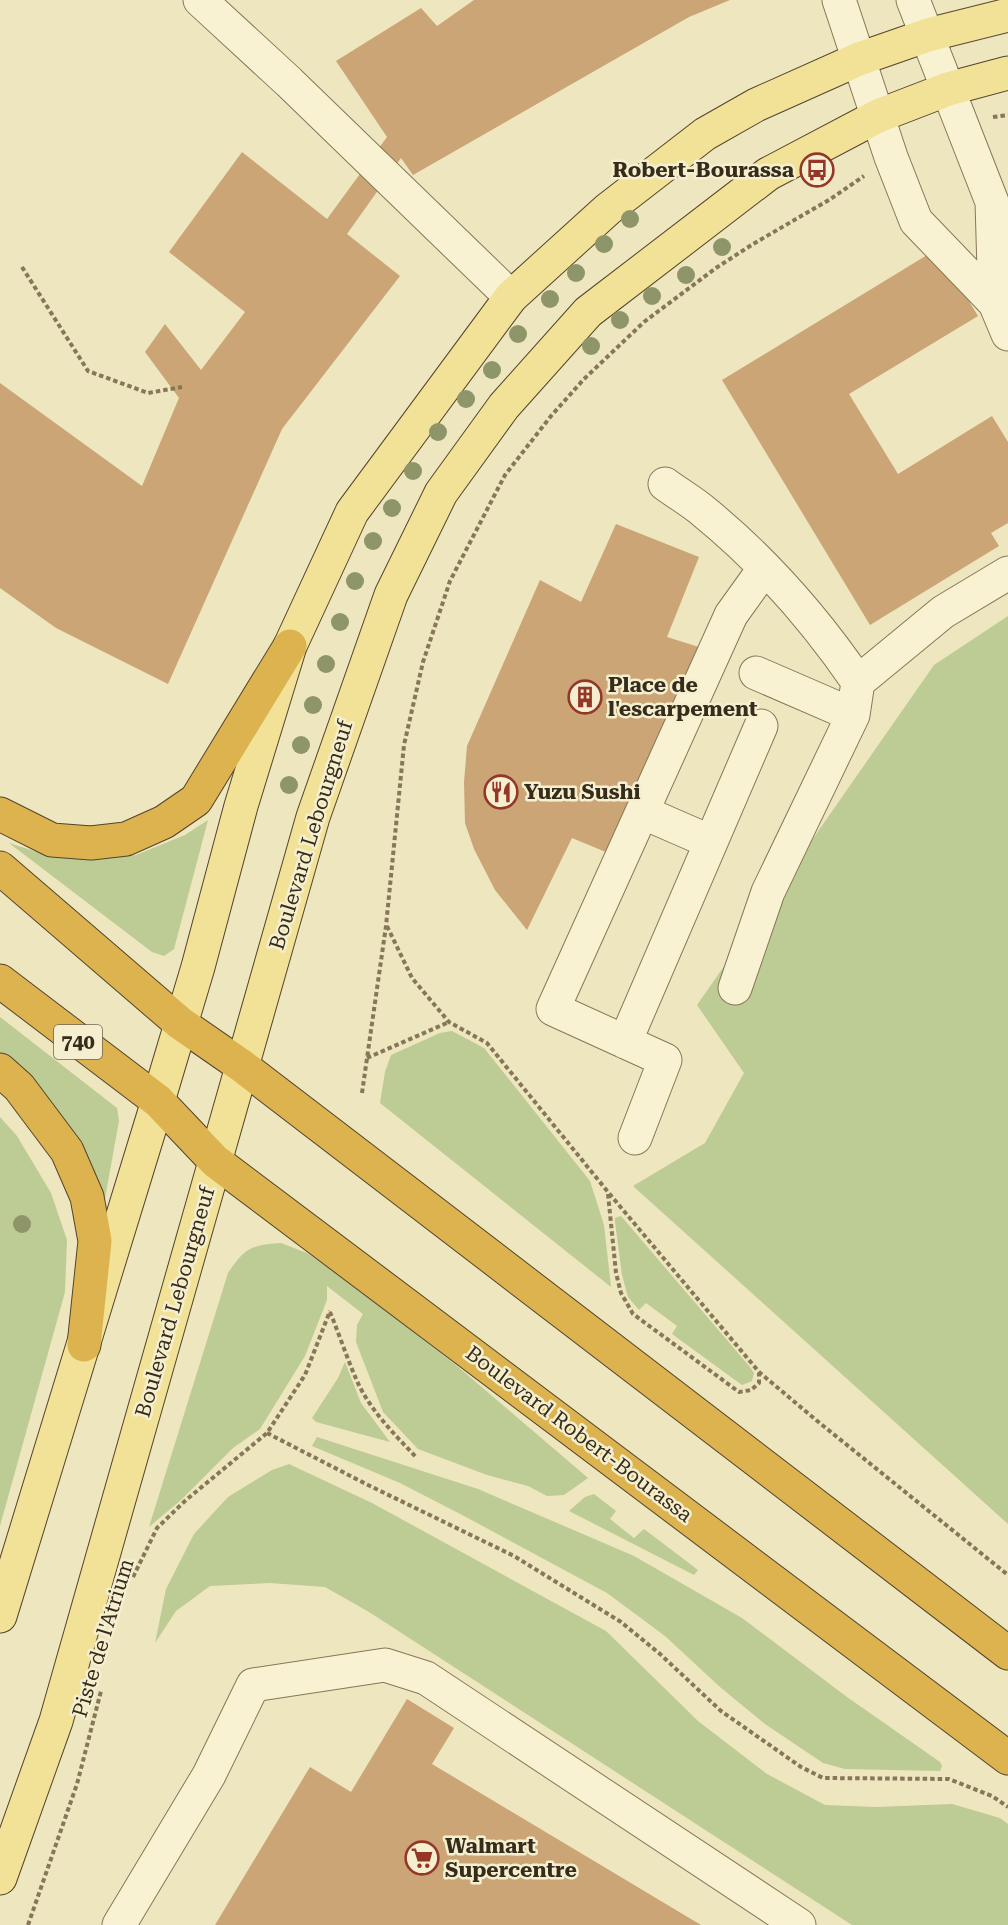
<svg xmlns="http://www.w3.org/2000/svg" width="1008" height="1925" viewBox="0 0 1008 1925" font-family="'Roboto Serif',serif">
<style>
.green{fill:#bdcb94}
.building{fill:#cba575}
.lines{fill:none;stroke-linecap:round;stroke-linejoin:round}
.minor-casing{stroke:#867758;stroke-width:35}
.major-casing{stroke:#53442c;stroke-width:35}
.highway-casing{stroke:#53442c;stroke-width:35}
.path{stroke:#867758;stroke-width:4;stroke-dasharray:4.5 3;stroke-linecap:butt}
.minor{stroke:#f8f2d2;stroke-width:33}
.major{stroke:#f1e297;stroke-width:33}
.highway{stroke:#ddb350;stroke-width:33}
.tree{fill:#8d9569}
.labels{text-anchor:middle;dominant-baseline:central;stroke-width:5;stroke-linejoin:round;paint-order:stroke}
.shield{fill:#f5efcf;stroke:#6f6652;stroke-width:1.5}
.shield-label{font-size:20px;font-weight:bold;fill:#352c1c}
.poi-label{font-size:21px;font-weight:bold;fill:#352c1c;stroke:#f5efcf;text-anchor:start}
.street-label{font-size:21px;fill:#352c1c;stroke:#f5efcf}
</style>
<rect width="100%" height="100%" fill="#ede6bf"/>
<path class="green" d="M1008 616V1524L633 1186 705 1143 744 1073 697 1005 934 665Z
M208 820 174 949 164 956 152 952 9 843 50 856 92 860 136 855 185 835Z
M0 1017 117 1108 119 1121 104 1204 0 1063Z
M452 1031 484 1048 590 1181 604 1225 611 1287 380 1103 385 1072 391 1055 440 1033Z
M0 1117 17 1136 51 1193 67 1240 65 1292 0 1526Z
M621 1216 750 1367 754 1373 752 1381 742 1385 672 1334 677 1326 646 1303 639 1310 628 1297 622 1275 615 1222V1218Z
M281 1243 307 1253 345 1279 457 1366 588 1478 564 1495 547 1496 528 1486 487 1475 418 1449 383 1412 356 1342 357 1325 363 1314 327 1286V1300L305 1356 260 1429 233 1448 181 1500 149 1527 228 1273C245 1248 251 1245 281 1243Z
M345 1362 361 1403 390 1442 316 1422 312 1418 338 1378Z
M317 1437 478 1489 634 1556 742 1618 847 1697 940 1762 942 1766 940 1771 845 1769 823 1763 765 1724 720 1687 665 1636 607 1593 466 1517 400 1483 312 1446Z
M289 1464 372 1503 606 1631 698 1721 767 1774 825 1805 876 1807 952 1804 1000 1818 1008 1824V1925H852L369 1612 325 1587 270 1583 210 1586 176 1611 155 1643 166 1589 194 1534 228 1497 272 1470Z
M594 1494 616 1511 610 1519 634 1538 644 1529 698 1570 694 1575 569 1511 585 1497Z"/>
<path class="building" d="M474 0H730L689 17 413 175 401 158 347 234 400 276 282 429 168 684 56 628 0 588V383L142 486 179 398 145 352 165 324 201 370 245 312 169 252 242 152 327 219 387 137 336 61 421 8 437 26Z
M937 249 978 316 849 394 898 474 992 416 1008 442V523L991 533 999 546 870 625 722 380Z
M616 524 699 557 667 637 702 648 613 855 572 838 527 930 495 890 474 849 465 823 464 782 467 746 540 580 581 602Z
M407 1699 454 1728 432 1764 701 1925H215L310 1767 351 1792Z"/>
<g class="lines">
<g class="minor-casing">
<path id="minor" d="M200 0 289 82 511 297
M839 0 891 157 916 221 995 303 1008 334
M913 0 992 202 995 303
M665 484C677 493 691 501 703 511 762 559 815 619 858 682
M756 673 853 715
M642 812 711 842
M735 988 768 892 853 715 858 682 943 612 1008 573
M625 1042 761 726
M635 1138 665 1060 553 1009 731 615 764 569
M119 1925 209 1775 253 1685 385 1665 426 1678 799 1925"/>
</g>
<g class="major-casing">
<path id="major" d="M0 1616 158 1101 198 967 241 806 290 646 352 512 511 297 608 209 705 134 756 105 859 59 928 35 1008 15
M0 1878 56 1721 313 817 391 595 441 493 504 406 588 312 768 174 878 116 948 89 1008 73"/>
</g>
<g class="highway-casing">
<path id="highway" d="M0 814 52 840 91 843 126 839 164 822 196 800 290 646
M0 868 180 1023 242 1066 1008 1653
M0 981 158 1101 215 1161 1008 1758
M0 1070 19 1087 67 1151 87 1197 95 1241 84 1345"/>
</g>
<path class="path" d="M993 117 1008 115
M22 267 88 371 148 393 182 387
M387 926 412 978 449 1022 487 1043 608 1192 759 1372 816 1420 1008 1575
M367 1058 449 1022
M362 1093 386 926 404 745 423 662 450 581 505 475 551 416 584 379 644 322 716 268 753 244 829 200 864 176
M608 1194 616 1273 621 1293 633 1314 739 1392 751 1390 759 1383V1373
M330 1312C339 1334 347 1358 357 1381 370 1410 394 1434 416 1457
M267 1433 368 1485 514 1556 621 1622 660 1654 721 1711 801 1767 823 1778 949 1779 992 1796 1008 1807
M133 1577 157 1528 186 1500 267 1433 305 1375 330 1311
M28 1925 77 1784 101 1691"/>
<use href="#minor" class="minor"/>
<use href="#major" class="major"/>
<use href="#highway" class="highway"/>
</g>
<g class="tree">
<circle cx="630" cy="219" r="9"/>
<circle cx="604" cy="244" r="9"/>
<circle cx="722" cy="247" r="9"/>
<circle cx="576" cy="273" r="9"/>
<circle cx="686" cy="275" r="9"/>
<circle cx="652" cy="296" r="9"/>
<circle cx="550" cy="299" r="9"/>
<circle cx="620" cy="320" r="9"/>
<circle cx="518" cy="334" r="9"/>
<circle cx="591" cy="346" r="9"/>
<circle cx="492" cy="370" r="9"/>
<circle cx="466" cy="399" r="9"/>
<circle cx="438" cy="432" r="9"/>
<circle cx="413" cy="471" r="9"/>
<circle cx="392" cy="508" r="9"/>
<circle cx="373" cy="541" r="9"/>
<circle cx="355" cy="581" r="9"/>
<circle cx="340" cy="622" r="9"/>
<circle cx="326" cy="664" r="9"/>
<circle cx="313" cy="705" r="9"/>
<circle cx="301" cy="745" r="9"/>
<circle cx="289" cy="785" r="9"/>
<circle cx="22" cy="1224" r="9"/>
</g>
<defs>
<g id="bus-ring" transform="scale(1.725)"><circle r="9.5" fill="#f5efcf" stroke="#943728" stroke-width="1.5"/><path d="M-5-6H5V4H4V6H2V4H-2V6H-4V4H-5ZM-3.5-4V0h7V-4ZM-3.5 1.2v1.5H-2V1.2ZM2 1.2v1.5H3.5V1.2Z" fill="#943728"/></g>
<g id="building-ring" transform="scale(1.725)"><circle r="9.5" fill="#f5efcf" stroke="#943728" stroke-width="1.5"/><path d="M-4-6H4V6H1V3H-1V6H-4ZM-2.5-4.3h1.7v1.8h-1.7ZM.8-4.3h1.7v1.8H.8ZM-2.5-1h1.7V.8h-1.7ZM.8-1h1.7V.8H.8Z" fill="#943728"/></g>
<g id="restaurant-ring" transform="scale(1.725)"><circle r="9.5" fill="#f5efcf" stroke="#943728" stroke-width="1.5"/><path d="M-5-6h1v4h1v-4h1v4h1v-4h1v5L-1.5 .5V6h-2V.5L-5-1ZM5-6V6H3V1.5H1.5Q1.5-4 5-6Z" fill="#943728"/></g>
<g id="supermarket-ring" transform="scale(1.725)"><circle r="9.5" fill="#f5efcf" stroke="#943728" stroke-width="1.5"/><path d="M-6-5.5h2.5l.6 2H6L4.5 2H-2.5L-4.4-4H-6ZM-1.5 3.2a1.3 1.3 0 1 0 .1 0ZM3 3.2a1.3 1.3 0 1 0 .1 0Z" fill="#943728"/></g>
</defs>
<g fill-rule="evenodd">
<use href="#bus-ring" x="817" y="170"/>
<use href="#building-ring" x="585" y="697"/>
<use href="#restaurant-ring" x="501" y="792"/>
<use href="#supermarket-ring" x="422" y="1858"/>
</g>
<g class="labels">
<rect class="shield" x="54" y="1025" width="48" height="34" rx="4.5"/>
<g class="shield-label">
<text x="78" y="1042">740</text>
</g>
<g class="poi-label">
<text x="794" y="170" text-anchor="end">Robert-Bourassa</text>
<text x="608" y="685">Place de<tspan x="608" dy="24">l'escarpement</tspan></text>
<text x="524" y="792">Yuzu Sushi</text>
<text x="445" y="1846">Walmart<tspan x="445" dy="24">Supercentre</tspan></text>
</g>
<g class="street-label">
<text transform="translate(311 835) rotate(-73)">Boulevard Lebourgneuf</text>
<text transform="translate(175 1302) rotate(-74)">Boulevard Lebourgneuf</text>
<text transform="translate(579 1434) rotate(37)">Boulevard Robert-Bourassa</text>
<text transform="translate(103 1638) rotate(-73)">Piste de l'Atrium</text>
</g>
</g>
</svg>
